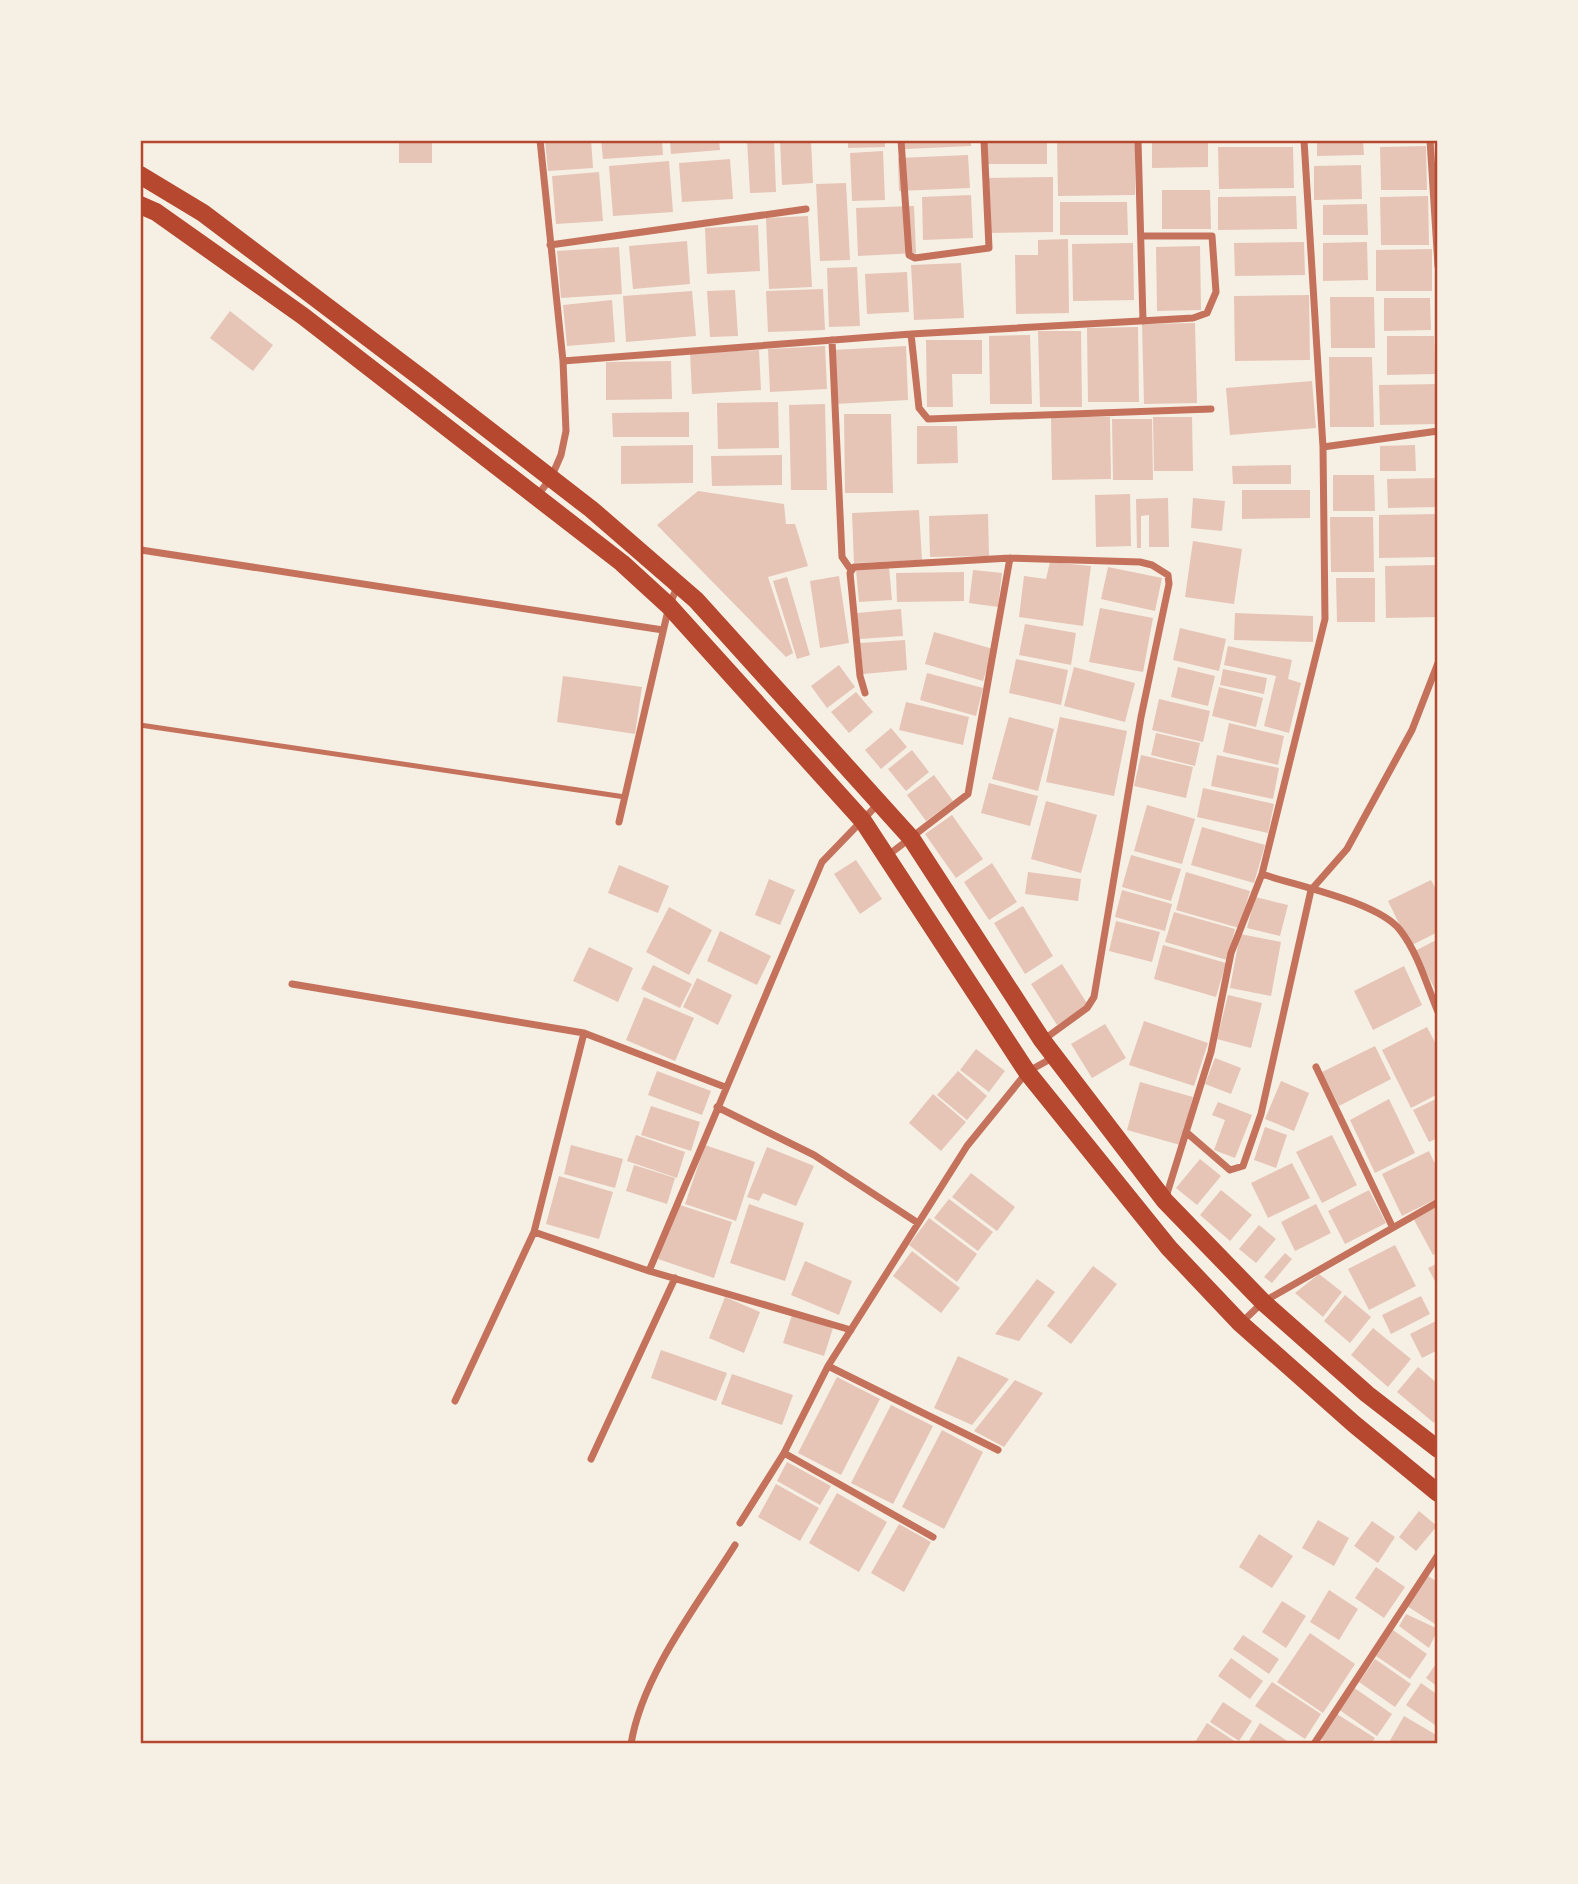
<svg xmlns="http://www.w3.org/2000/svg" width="1578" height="1884" viewBox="0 0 1578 1884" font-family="'Playfair Display',serif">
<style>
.building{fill:#e6c5b7}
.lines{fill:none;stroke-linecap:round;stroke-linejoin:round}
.service{stroke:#c5725c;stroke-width:5}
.minor{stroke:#c5725c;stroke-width:7}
.primary{stroke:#b5482f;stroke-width:18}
.neatline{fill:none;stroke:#b5482f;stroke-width:2.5}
</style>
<rect width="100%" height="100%" fill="#f6efe4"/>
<path class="building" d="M399 140H432V163H399Z
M545 140H591L593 168 548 171Z
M601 140H662L663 155 603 159Z
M670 140H719L720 150 671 154Z
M747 140H774L776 192 750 193Z
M780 140H811L813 183 782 185Z
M848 140H885V147L848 148Z
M904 140H971V146L905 149Z
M983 140H1047V164H983Z
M1057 140H1135V195L1058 196Z
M1152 140H1208V167L1152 168Z
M1317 140H1363L1364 155 1317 156Z
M1426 146 1427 190H1381L1380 147Z
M1218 147H1293L1294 188 1219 189Z
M883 151 885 200 852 201 850 153Z
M968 155 970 188 899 191 898 158Z
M730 159 733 199 682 202 679 163Z
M669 161 673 212 613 216 609 166Z
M1361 165 1362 199 1314 200V166Z
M599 172 603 221 556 224 552 176Z
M1053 177V232L987 233 986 178Z
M846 183 850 260 820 261 816 184Z
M1162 190H1210L1211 229H1162Z
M971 195 973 238 923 240 922 197Z
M1296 196 1297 229 1218 230V197Z
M1428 196 1429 245H1381L1380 197Z
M1060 202H1127L1128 235H1060Z
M1367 204 1368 235H1323V205Z
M914 206 916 253 858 256 856 208Z
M808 216 812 287 769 289 766 218Z
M758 225 760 271 707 274 705 228Z
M1068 239 1069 313 1016 314 1015 255H1038V240Z
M687 241 690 284 633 289 629 246Z
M1304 242 1305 275 1235 276 1234 243Z
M1367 242 1368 280 1323 281V243Z
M1133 243 1134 300 1073 301 1072 244Z
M1200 246 1201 310 1157 311 1156 247Z
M619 247 622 294 561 298 557 251Z
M1432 249V291H1376V250Z
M961 263 964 318 914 320 911 265Z
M857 267 860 326 829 327 827 268Z
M907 272 909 312 867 314 865 274Z
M823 289 825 330 768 332 766 291Z
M735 290 738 336 710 337 707 291Z
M692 291 696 336 626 342 623 296Z
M1309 295 1310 360 1235 361 1234 296Z
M1330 297H1374L1375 348H1331Z
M1384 298H1430L1431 330 1384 331Z
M612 300 615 342 567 346 563 305Z
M230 311 273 345 253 371 210 338Z
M1195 323 1197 403 1144 404 1142 324Z
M1138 327 1139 402H1088L1087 328Z
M1038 331H1081L1082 407H1040Z
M1030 335 1032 404H990L989 336Z
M1387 336H1434L1435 374 1387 375Z
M926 340H982V374H952L953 407H927Z
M825 346 827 389 770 392 768 349Z
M906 346 908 400 835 404 833 350Z
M759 350 761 390 692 394 690 353Z
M1329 357H1372L1374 427H1330Z
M671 361 672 399 606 400V362Z
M1312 381 1316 428 1230 435 1226 388Z
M1438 384V424L1380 425 1379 385Z
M778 402 779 448 718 449 717 403Z
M825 404 827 490H791L789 405Z
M689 412V437H613L612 413Z
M844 414H891L893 493H845Z
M1051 417H1110L1111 479 1052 480Z
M1153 417H1192L1193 471H1154Z
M1112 419H1152L1153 480H1113Z
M917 426H957L958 463 917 464Z
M693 445V483L621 484V446Z
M1415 445 1416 471H1380V446Z
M782 455V485L712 486 711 456Z
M1291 465V484H1233L1232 466Z
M1333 475H1374L1375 511H1333Z
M1438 478V507L1388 508 1387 479Z
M1242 490H1310V518L1242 519Z
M698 491 784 504 786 524H795L808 566 768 577 793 653 786 657 657 525Z
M1130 494 1131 546 1096 547 1095 495Z
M1168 498 1169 547H1149V515L1141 516V548H1137L1136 499Z
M1193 498 1225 501 1222 531 1191 528Z
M919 510 922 560 854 563 852 513Z
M988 514 989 556 930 557 929 516Z
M1438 514V557L1379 558V515Z
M1330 517H1373L1374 572H1331Z
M1193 541 1242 549 1234 604 1185 597Z
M1050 562 1091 566 1083 626 1019 617 1024 576 1046 579Z
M1438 565V617L1386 618 1385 566Z
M889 567 892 600 859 602 856 570Z
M1108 567 1162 578 1155 611 1101 599Z
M973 570 1002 573 998 607 969 603Z
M964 572V601L897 602 896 573Z
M839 576 849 643 820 648 810 581Z
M787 577 810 655 797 659 773 581Z
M1336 578H1375V622H1337Z
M1100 608 1153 618 1143 672 1089 662Z
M901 609 903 636 860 639 857 613Z
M1235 613 1313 616V642L1234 640Z
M1025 624 1076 633 1071 665 1019 655Z
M1180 628 1226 639 1219 671 1173 660Z
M934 632 993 649 983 681 925 664Z
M905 640 907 670 863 674 860 643Z
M1228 646 1292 660 1288 679 1301 683 1289 733 1264 726 1276 676 1224 665Z
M1016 659 1068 670 1061 705 1009 693Z
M839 665 855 687 827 708 811 686Z
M1074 667 1135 683 1125 722 1064 706Z
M1178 667 1215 676 1208 706 1171 697Z
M1223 669 1267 678 1264 694 1220 685Z
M927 673 983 688 976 716 920 700Z
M563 676 642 687 635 734 557 722Z
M1219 687 1263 698 1256 727 1212 716Z
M856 692 873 712 849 733 831 712Z
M1159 699 1210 711 1203 742 1152 730Z
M906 702 969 717 963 745 899 730Z
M1009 717 1054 729 1038 791 992 779Z
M1060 717 1127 731 1114 796 1046 782Z
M1229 723 1284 736 1278 765 1223 752Z
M891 728 907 747 881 769 865 750Z
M1156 733 1200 743 1195 766 1151 755Z
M912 750 929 772 906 791 888 769Z
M1141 755 1193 767 1186 798 1134 786Z
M1217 755 1279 768 1273 799 1211 786Z
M934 775 953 801 926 821 907 795Z
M989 783 1038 796 1030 826 981 813Z
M1203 788 1274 804 1268 833 1197 817Z
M1046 801 1097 815 1081 873 1031 859Z
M1147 805 1195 819 1182 864 1134 851Z
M952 815 983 859 956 878 925 834Z
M1202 827 1265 845 1254 883 1191 865Z
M1131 855 1181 869 1171 901 1122 887Z
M856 860 882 899 860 914 834 874Z
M992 863 1017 902 989 920 964 882Z
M619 865 669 886 658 913 608 893Z
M1028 872 1081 879 1078 901 1025 894Z
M1186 872 1250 891 1239 928 1176 910Z
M769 879 795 890 780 925 755 915Z
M1431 880 1438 893V932L1410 946 1388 901Z
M1122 890 1172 904 1165 931 1115 917Z
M1255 897 1288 905 1280 936 1247 928Z
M1023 906 1053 956 1025 974 994 923Z
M669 907 712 930 689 975 646 952Z
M1174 912 1235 929 1227 960 1165 942Z
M1116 921 1160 932 1152 962 1109 951Z
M720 931 771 956 757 985 707 961Z
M1240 934 1281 942 1271 996 1230 988Z
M1438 939V990L1436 991 1415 951Z
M1163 945 1226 963 1216 997 1154 979Z
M589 947 633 968 618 1002 573 981Z
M1062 964 1088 1005 1057 1025 1031 984Z
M653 965 692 984 680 1008 641 989Z
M1404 966 1422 1005 1373 1030 1354 991Z
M697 978 732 995 718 1025 683 1007Z
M1228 995 1262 1003 1251 1048 1217 1039Z
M644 997 694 1018 675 1061 626 1040Z
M1144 1021 1208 1043 1194 1086 1129 1065Z
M1105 1024 1126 1058 1092 1078 1071 1044Z
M1427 1027 1438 1048V1094L1411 1108 1382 1050Z
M1375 1046 1391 1079 1339 1106 1322 1072Z
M976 1049 1005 1071 989 1092 960 1070Z
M1215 1058 1241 1068 1231 1094 1205 1084Z
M657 1071 711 1091 702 1115 648 1095Z
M958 1071 987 1096 967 1120 937 1095Z
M1281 1081 1309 1093 1294 1131 1265 1119Z
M1140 1082 1193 1097 1180 1145 1127 1130Z
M933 1094 966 1122 941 1151 909 1123Z
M1438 1098V1138L1429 1142 1413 1110Z
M1389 1099 1415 1153 1375 1173 1350 1120Z
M1218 1102 1252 1115 1235 1158 1214 1150 1225 1120 1212 1115Z
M651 1106 700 1122 691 1151 641 1135Z
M1265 1127 1287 1135 1276 1168 1254 1160Z
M636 1135 685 1152 677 1178 627 1161Z
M1332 1135 1357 1185 1322 1203 1296 1152Z
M571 1145 623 1159 615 1188 564 1174Z
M705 1145 755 1162 736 1221 685 1204Z
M767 1147 814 1166 796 1206 763 1193 759 1201 747 1197Z
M1429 1151 1438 1170V1198L1402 1216 1382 1174Z
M1200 1159 1221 1176 1197 1205 1176 1188Z
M1292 1163 1310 1198 1268 1218 1251 1183Z
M634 1165 675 1178 667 1204 626 1191Z
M971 1173 1015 1207 997 1231 952 1197Z
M559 1176 613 1192 599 1239 546 1224Z
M1221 1190 1252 1215 1230 1241 1200 1215Z
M1369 1190 1386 1223 1345 1244 1328 1211Z
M949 1199 993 1232 978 1251 934 1218Z
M677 1204 732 1222 714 1278 658 1259Z
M749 1204 804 1223 785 1281 730 1263Z
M1316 1204 1331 1233 1295 1251 1281 1222Z
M1438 1205V1252L1433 1255 1413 1218Z
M929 1218 977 1254 957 1282 909 1245Z
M1259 1225 1276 1239 1256 1263 1239 1249Z
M1395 1245 1416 1286 1369 1310 1348 1269Z
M912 1251 960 1288 941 1313 893 1276Z
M1285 1253 1292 1259 1272 1283 1264 1277Z
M805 1261 852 1281 839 1315 791 1295Z
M1438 1263V1287L1428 1268Z
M1093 1266 1117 1284 1071 1344 1047 1326Z
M1319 1274 1342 1292 1323 1317 1295 1293Z
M1037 1279 1055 1292 1019 1341 995 1334Z
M1345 1295 1371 1317 1350 1343 1324 1321Z
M1421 1296 1430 1314 1391 1334 1382 1315Z
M725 1297 760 1312 744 1353 709 1338Z
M792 1315 833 1328 824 1356 783 1343Z
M1436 1321 1438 1350 1422 1358 1410 1334Z
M1373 1328 1411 1359 1388 1387 1351 1355Z
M661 1350 727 1373 716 1401 651 1378Z
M958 1356 1009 1379 972 1425 934 1408Z
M1418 1367 1438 1384V1418L1434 1423 1397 1392Z
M732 1374 793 1395 782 1425 721 1404Z
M837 1377 880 1399 841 1475 798 1453Z
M1015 1380 1043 1393 1004 1447 974 1431Z
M891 1405 933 1426 893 1504 851 1483Z
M942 1430 983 1452 944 1529 902 1507Z
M787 1462 831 1486 820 1505 777 1481Z
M776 1484 819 1508 800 1541 758 1517Z
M837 1493 887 1522 859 1572 809 1543Z
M1419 1511 1437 1526 1416 1551 1399 1537Z
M1318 1520 1349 1538 1334 1566 1302 1548Z
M1372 1521 1395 1537 1378 1563 1354 1546Z
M899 1524 931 1542 904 1592 871 1573Z
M1259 1534 1293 1556 1272 1588 1239 1567Z
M1376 1567 1405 1587 1384 1618 1355 1598Z
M1426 1575 1438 1582V1626L1407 1606Z
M1329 1590 1358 1609 1339 1640 1310 1622Z
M1282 1601 1306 1616 1286 1648 1262 1632Z
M1406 1614 1438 1629 1429 1648 1399 1626Z
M1393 1630 1427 1654 1410 1679 1376 1656Z
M1310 1633 1355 1664 1323 1713 1277 1682Z
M1243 1635 1279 1659 1269 1674 1233 1649Z
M1231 1658 1263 1681 1250 1699 1218 1676Z
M1375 1659 1411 1684 1395 1707 1359 1682Z
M1438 1661V1687L1426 1678Z
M1272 1682 1321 1714 1305 1739 1255 1706Z
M1421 1683 1438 1695V1727L1406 1705Z
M1353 1687 1392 1714 1377 1736 1338 1709Z
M1223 1702 1252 1721 1239 1741 1210 1722Z
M1337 1714 1375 1738 1371 1744H1329L1321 1739Z
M1404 1716 1438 1736V1744H1388Z
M1207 1723 1236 1742 1235 1744 1195 1742Z
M1260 1723 1292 1744H1247Z"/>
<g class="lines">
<path class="service" d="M140 725 625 797"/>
<path class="minor" d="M901 140 909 255 915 258 989 248 984 140
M1138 140 1143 321
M1430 140 1438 266
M550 245 806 209
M911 334 919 408 928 419 1211 409
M832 340 842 557 851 570
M563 361 911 334 1193 318 1207 313 1216 292 1212 236H1142
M1323 447 1438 431
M537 496 551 478 561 455 566 431 563 361 540 140
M141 550 663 630
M865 693 860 676 850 573 854 567 1010 558 1140 562 1152 565 1168 575 1169 584 1141 717 1094 997 1087 1008 1043 1040
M619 822 669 606 678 585
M887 856 968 794 1010 558
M1262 874C1297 886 1378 902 1400 930 1418 953 1427 986 1438 1012
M292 984 584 1033 725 1087
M1316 1067 1392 1226
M717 1107 814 1155 918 1223
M1186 1132 1230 1170 1243 1166 1261 1114 1311 890 1347 849 1412 730 1438 663
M1165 1200 1211 1052 1231 953 1262 874 1325 619 1323 447 1304 140
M534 1232 649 1271 851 1330
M649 1271 822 862 878 804
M1241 1323 1263 1302 1438 1202
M828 1366 998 1450
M455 1401 534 1232 584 1033
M784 1453 933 1537
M591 1459 675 1278
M740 1523 784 1453 828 1366 967 1146 1027 1072 1054 1057
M631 1744C642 1675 698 1604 735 1545
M1314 1744 1438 1555"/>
<path class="primary" d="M140 175 203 213 424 380 591 509 696 600 911 838 1042 1040 1165 1201 1263 1302 1367 1394 1438 1449
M140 205 156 212 303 316 622 563 669 606 863 821 1027 1072 1169 1248 1240 1323 1354 1424 1438 1493"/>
</g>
<rect width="1578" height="1884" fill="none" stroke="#f6efe4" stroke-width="284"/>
<rect x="142" y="142" width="1294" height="1600" class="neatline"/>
</svg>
